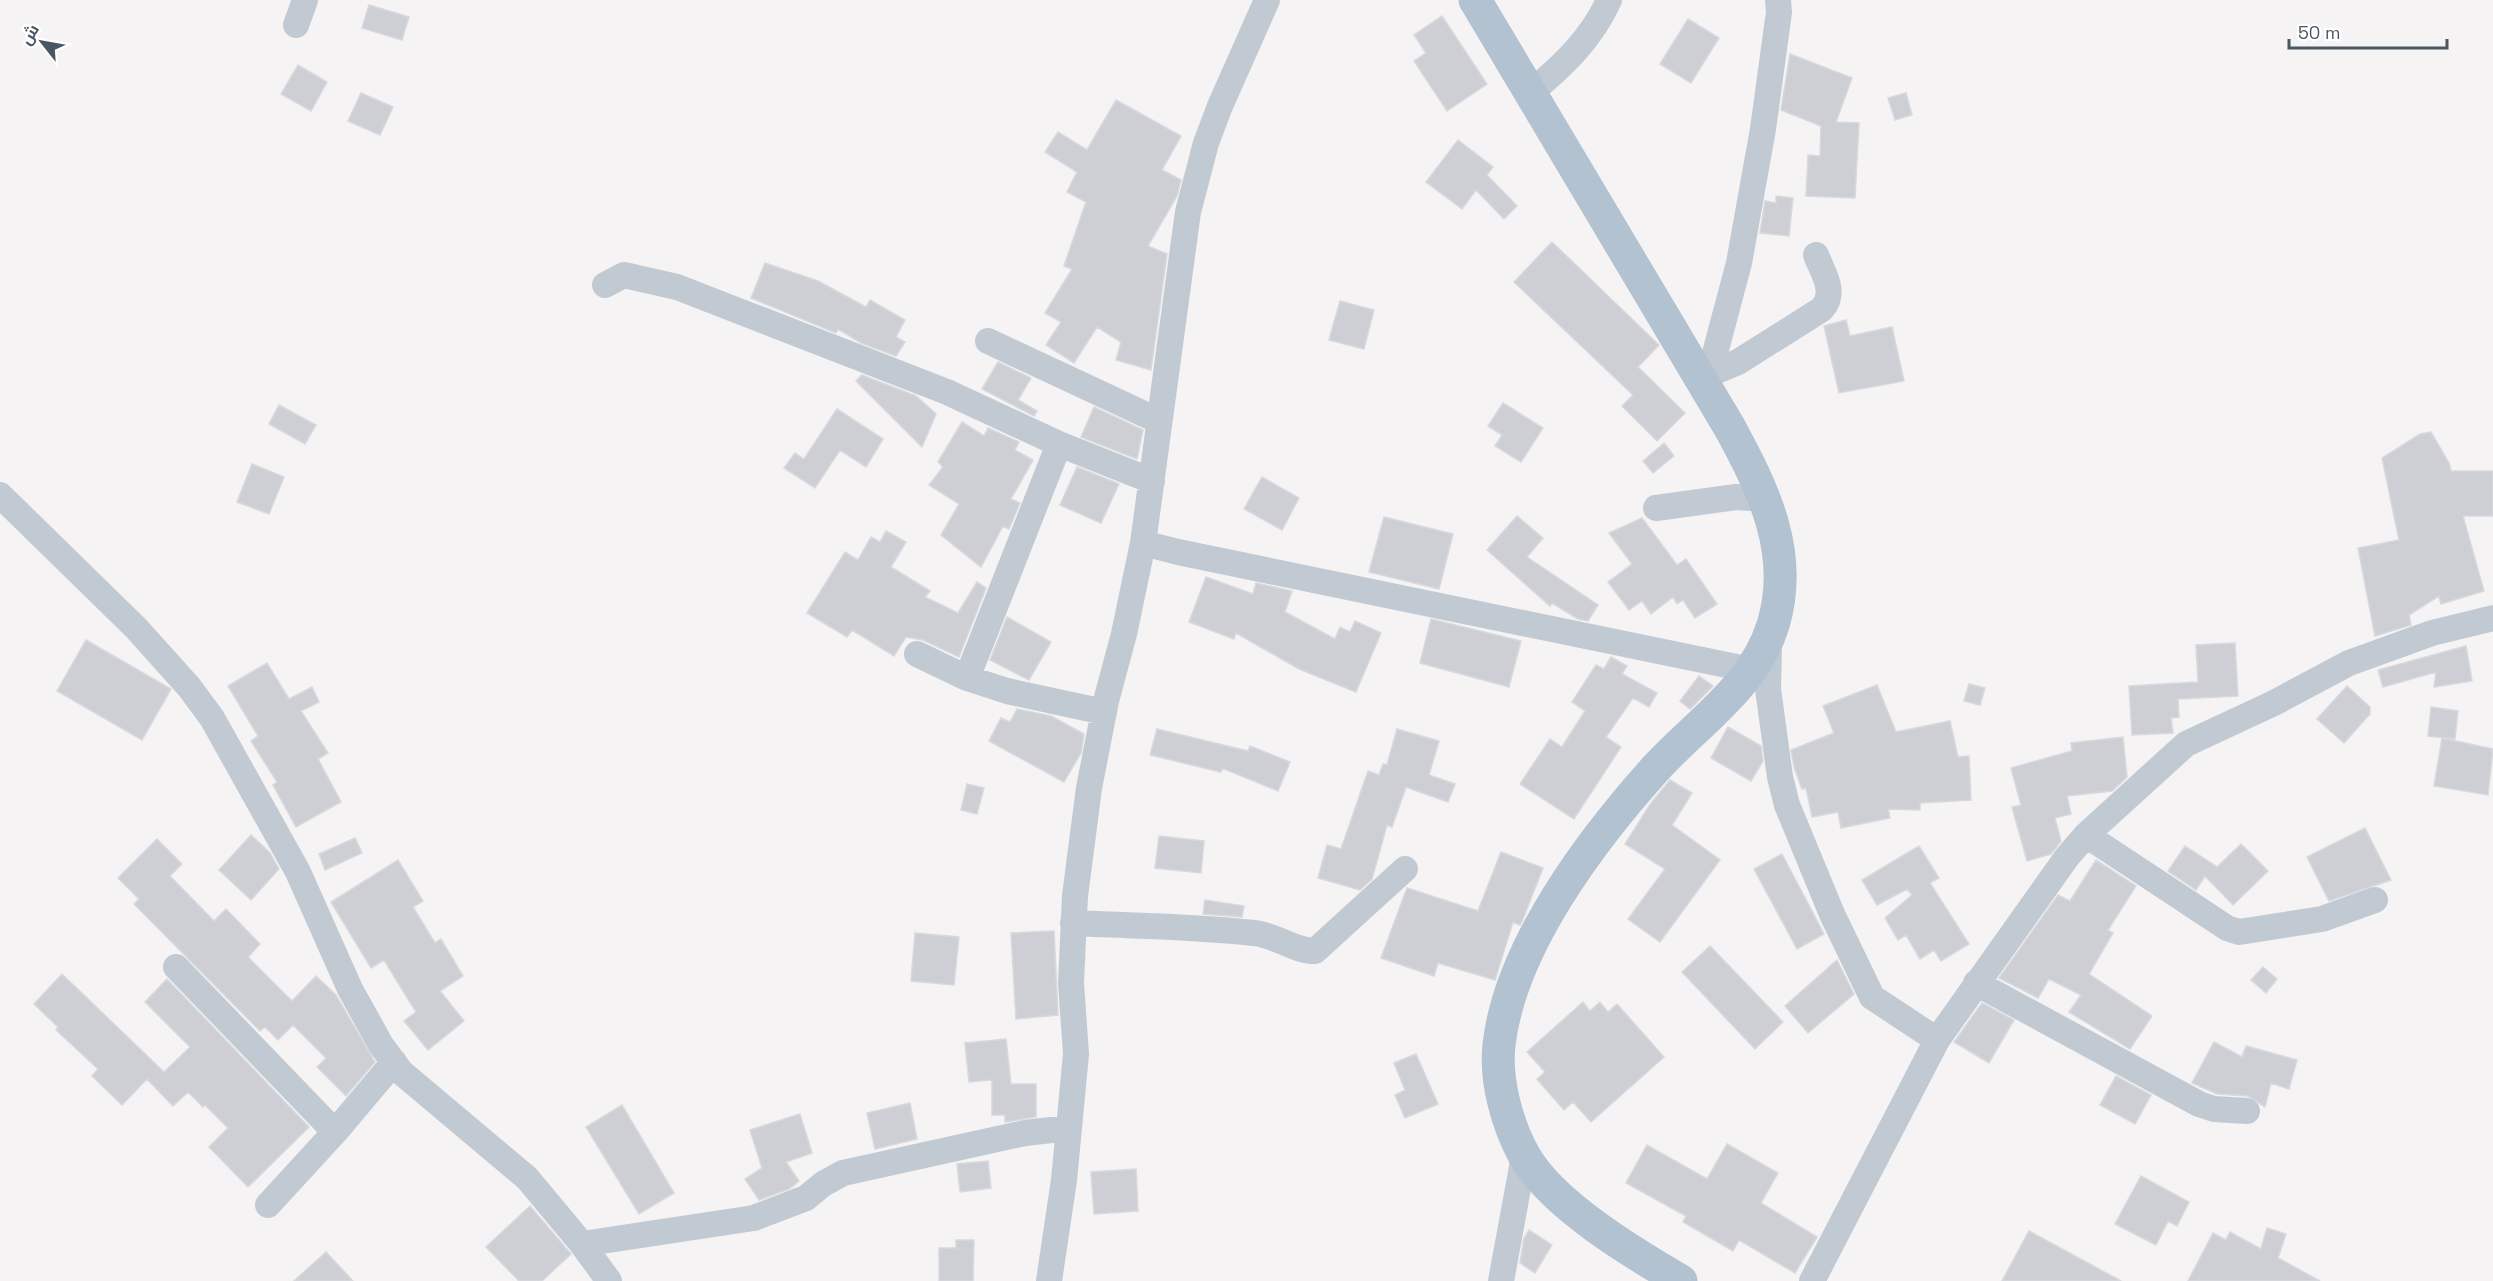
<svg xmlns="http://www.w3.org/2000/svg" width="2493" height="1281" viewBox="0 0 2493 1281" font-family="'Space Grotesk',Cairo,sans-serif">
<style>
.building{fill:#cdcfd5;stroke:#d7d9de;stroke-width:1.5}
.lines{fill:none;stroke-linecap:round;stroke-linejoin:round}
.minor{stroke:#c1cad2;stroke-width:26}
.major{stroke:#b3c2d1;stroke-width:33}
</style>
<rect width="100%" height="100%" fill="#f5f3f3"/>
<path class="building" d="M369 5 409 17 402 40 362 28Z
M1442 16 1487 84 1447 111 1414 61 1426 53 1414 35Z
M1688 19 1719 38 1691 83 1660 64Z
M1790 54 1852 78 1836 122 1859 123 1855 198 1806 196 1808 155 1820 156 1821 126 1781 110Z
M298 65 327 82 311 111 281 94Z
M361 93 393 107 380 135 348 121Z
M1906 93 1912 115 1895 120 1888 98Z
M1116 100 1181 136 1162 170 1181 180 1177 196 1148 246 1167 254 1151 370 1116 360 1121 342 1097 327 1074 363 1046 345 1061 322 1045 313 1072 269 1064 266 1086 202 1067 192 1077 172 1045 152 1058 132 1087 150Z
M1458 140 1493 167 1487 175 1517 206 1504 219 1476 190 1462 209 1426 182Z
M1776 196 1793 198 1789 236 1760 233 1765 201 1776 203Z
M1552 242 1659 345 1638 367 1685 413 1657 441 1622 406 1633 395 1514 282Z
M765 263 818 281 866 307 870 300 905 320 896 337 905 342 896 356 861 343 838 329 836 333 751 298Z
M1340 301 1374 310 1364 349 1329 340Z
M1846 320 1850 336 1892 327 1904 381 1839 393 1824 326Z
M998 362 1031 378 1018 400 1037 411 1034 416 982 389Z
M862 375 916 396 936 414 922 447 856 381Z
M1503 403 1543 428 1521 462 1495 446 1502 435 1488 426Z
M279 405 316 425 305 444 269 424Z
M1094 407 1143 430 1137 459 1081 437Z
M837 409 883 439 866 467 840 450 815 488 784 468 795 453 804 459Z
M962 422 984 436 988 428 1019 442 1015 450 1033 460 1011 499 1020 503 1009 529 1003 526 981 567 941 535 959 504 929 485 943 467 938 462Z
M2431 432 2449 463 2451 471H2493V516H2463L2484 591 2441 604 2439 596 2409 615 2411 625 2375 636 2358 548 2399 540 2382 458 2420 434Z
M1664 443 1674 456 1653 473 1643 461Z
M252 464 284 477 269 514 237 502Z
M1077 467 1119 484 1101 523 1060 505Z
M1262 477 1299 498 1282 530 1244 509Z
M1517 516 1543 538 1527 557 1598 605 1588 621 1578 619 1552 603 1550 606 1487 550Z
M1384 517 1453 534 1439 589 1369 572Z
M1642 518 1677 565 1686 559 1717 604 1695 618 1683 600 1677 604 1673 597 1651 614 1642 601 1629 610 1608 582 1632 564 1609 533Z
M886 531 906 542 891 567 930 591 925 597 958 613 977 582 986 588 959 657 923 640 906 637 894 656 852 630 847 637 807 613 845 552 858 560 871 537 880 542Z
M1206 577 1253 594 1256 583 1292 591 1285 612 1335 639 1340 627 1350 632 1355 621 1381 633 1356 692 1299 669 1236 633 1234 639 1189 622Z
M1007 617 1051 642 1029 680 990 660Z
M1431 619 1521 641 1509 687 1420 663Z
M86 640 171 689 142 740 57 691Z
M2235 643 2238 696 2178 699 2179 717 2171 718 2173 733 2132 735 2129 686 2198 682 2196 645Z
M2466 646 2472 681 2434 687 2436 672 2383 687 2378 670Z
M1611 657 1627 666 1622 674 1657 693 1649 707 1633 698 1606 737 1621 747 1574 819 1520 784 1550 739 1562 747 1585 711 1572 702 1596 665 1604 669Z
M267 663 289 699 312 687 319 702 301 711 328 753 318 759 341 802 296 827 273 785 277 782 251 741 258 736 228 686Z
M1699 676 1713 686 1690 709 1680 701Z
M1969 684 1985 688 1980 705 1964 701Z
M1877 685 1896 732 1950 721 1958 757 1969 756 1971 800 1920 803V810L1888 809 1890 818 1841 828 1838 812 1812 817 1806 788 1802 789 1794 767 1791 750 1834 733 1823 706Z
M2347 686 2370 707V714L2344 743 2317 719Z
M2431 707 2458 711 2455 739 2428 736Z
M1017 709 1051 716 1084 734 1081 753 1064 782 989 741 1001 718 1010 722Z
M1728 727 1761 746 1763 761 1751 781 1711 758Z
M1157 729 1248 751 1250 746 1290 762 1278 791 1222 768 1221 772 1150 755Z
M1397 729 1439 741 1429 775 1455 784 1448 802 1406 787 1392 827 1387 825 1372 879 1360 890 1318 878 1327 845 1341 849 1368 771 1379 775 1383 764 1387 765Z
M2123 737 2127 777 2112 791 2067 796 2071 814 2055 818 2061 841 2051 854 2027 861 2012 807 2021 805 2011 768 2072 751 2071 743Z
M2442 738 2493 749 2488 795 2434 786Z
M1670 780 1692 793 1672 825 1720 860 1660 942 1628 919 1665 869 1625 844 1651 803Z
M967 784 984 788 977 814 961 810Z
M2365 828 2391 880 2329 901 2307 857Z
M251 835 270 853 279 869 251 900 219 870Z
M1159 836 1204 841 1201 873 1155 868Z
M355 838 362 853 325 870 319 854Z
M157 839 182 864 170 876 214 921 226 909 260 944 248 957 292 1001 316 976 336 995 375 1062 346 1096 317 1067 326 1058 293 1025 278 1040 265 1027 260 1031 134 904 139 899 118 878Z
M2241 844 2268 871 2233 905 2205 876 2196 890 2168 871 2185 846 2217 867Z
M1919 846 1939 878 1930 883 1969 944 1941 961 1934 950 1920 959 1906 935 1898 940 1885 918 1912 895 1907 889 1877 905 1862 880Z
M1501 852 1543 868 1523 919 1520 925 1513 922 1495 980 1438 963 1434 976 1381 958 1407 888 1478 911Z
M1782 854 1824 934 1797 949 1754 869Z
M398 860 423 901 413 907 435 943 441 939 463 976 440 991 464 1021 428 1050 404 1021 416 1012 384 960 371 968 331 902Z
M2096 860 2136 886 2108 930 2113 933 2089 974 2152 1016 2130 1049 2069 1012 2081 995 2049 979 2038 998 1999 978 2058 895 2070 901Z
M1205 900 1244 906 1242 917 1203 914Z
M1054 931 1058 1015 1016 1019 1011 933Z
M915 933 959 937 954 985 911 981Z
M1710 946 1783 1022 1755 1049 1682 972Z
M1837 960 1854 994 1808 1033 1785 1006Z
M2263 967 2277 979 2266 993 2251 980Z
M62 974 164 1072 190 1047 145 1002 167 979 309 1127 248 1187 209 1147 228 1128 205 1105 203 1107 188 1092 173 1106 147 1079 122 1105 92 1076 98 1069 56 1030 58 1027 34 1004Z
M1583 1002 1590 1011 1600 1002 1608 1012 1617 1004 1664 1057 1591 1122 1573 1102 1564 1110 1537 1079 1545 1072 1527 1052Z
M1982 1003 2014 1020 1989 1063 1954 1042Z
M1006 1039 1011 1084H1036V1117L1005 1122V1115H992V1080L969 1082 965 1043Z
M2214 1042 2242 1057 2246 1046 2297 1060 2289 1089 2271 1083 2265 1107 2248 1096 2217 1094 2192 1083Z
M1416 1054 1438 1104 1405 1118 1395 1095 1405 1090 1394 1063Z
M2116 1076 2151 1095 2135 1124 2100 1105Z
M910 1103 917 1139 875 1149 867 1113Z
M622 1105 674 1193 639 1214 586 1127Z
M800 1114 812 1153 786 1162 799 1181 789 1189 759 1200 745 1179 762 1168 750 1130Z
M1727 1144 1778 1173 1761 1203 1817 1237 1795 1273 1739 1240 1733 1251 1683 1222 1686 1216 1626 1183 1647 1145 1707 1179Z
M988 1161 991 1188 960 1192 957 1164Z
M1136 1169 1138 1211 1094 1214 1091 1172Z
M2141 1176 2189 1202 2177 1226 2168 1221 2156 1245 2115 1224Z
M530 1206 571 1254 542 1281H519L486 1247Z
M2267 1228 2286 1234 2278 1258 2320 1281H2188L2213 1233 2226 1240 2230 1232 2261 1249Z
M1529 1230 1552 1245 1535 1273 1520 1263 1524 1238Z
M2029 1231 2121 1281H2002Z
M956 1240H974L973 1281H939V1248H956Z
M326 1252 353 1281H294Z"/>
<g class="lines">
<path class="minor" d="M296 25 305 0
M1531 92C1563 66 1592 38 1609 0
M605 285 624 275 677 287 947 392 1059 444 1152 481
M988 341 1159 421
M1712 373 1738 362 1822 309C1837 292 1823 273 1816 255
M1706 387 1739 263 1763 129 1779 12 1778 0
M0 495 136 628 189 687 212 718 298 872 350 989 381 1045 401 1072 527 1178 582 1244 609 1281
M1656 508 1736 497 1766 499
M1143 543 1178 552 1751 670
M1769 643 1768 689 1780 777 1787 805 1832 914 1872 997 1937 1040
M917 654 967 678 1007 691 1104 712
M967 678 1059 444
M2086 835 2227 928 2239 932 2322 919 2375 900
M1073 923C1133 926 1194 926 1254 933 1276 935 1294 951 1315 951L1405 869
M176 967 335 1132
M1976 983 2199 1104 2214 1109 2247 1111
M268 1205 335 1132 394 1062
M582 1244 754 1218 806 1198 823 1184 843 1173 1025 1133 1069 1128
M1049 1281 1064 1180 1076 1054 1071 983 1075 896 1089 788 1106 701 1124 634 1143 543 1188 212 1206 143 1220 106 1267 0
M1501 1281 1524 1156
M1812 1281 1937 1040 2067 857 2086 835 2186 744 2274 703 2349 663 2432 633 2493 618"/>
<path class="major" d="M1475 0 1730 428C1763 489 1795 553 1773 625 1754 687 1698 722 1656 768 1592 839 1510 947 1499 1045 1495 1080 1507 1124 1524 1155 1551 1204 1633 1253 1681 1281"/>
</g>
<g transform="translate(42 42) rotate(301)" stroke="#ffffff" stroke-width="4.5" paint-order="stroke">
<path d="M0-4.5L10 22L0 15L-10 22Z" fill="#4a5661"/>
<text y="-9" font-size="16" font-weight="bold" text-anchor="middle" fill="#4a5661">ش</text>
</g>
<path d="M2289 39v9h158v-9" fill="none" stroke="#4a5661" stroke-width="3"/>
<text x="2298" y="39" font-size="18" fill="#4a5661" stroke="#ffffff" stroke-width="4.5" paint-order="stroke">50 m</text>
</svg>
